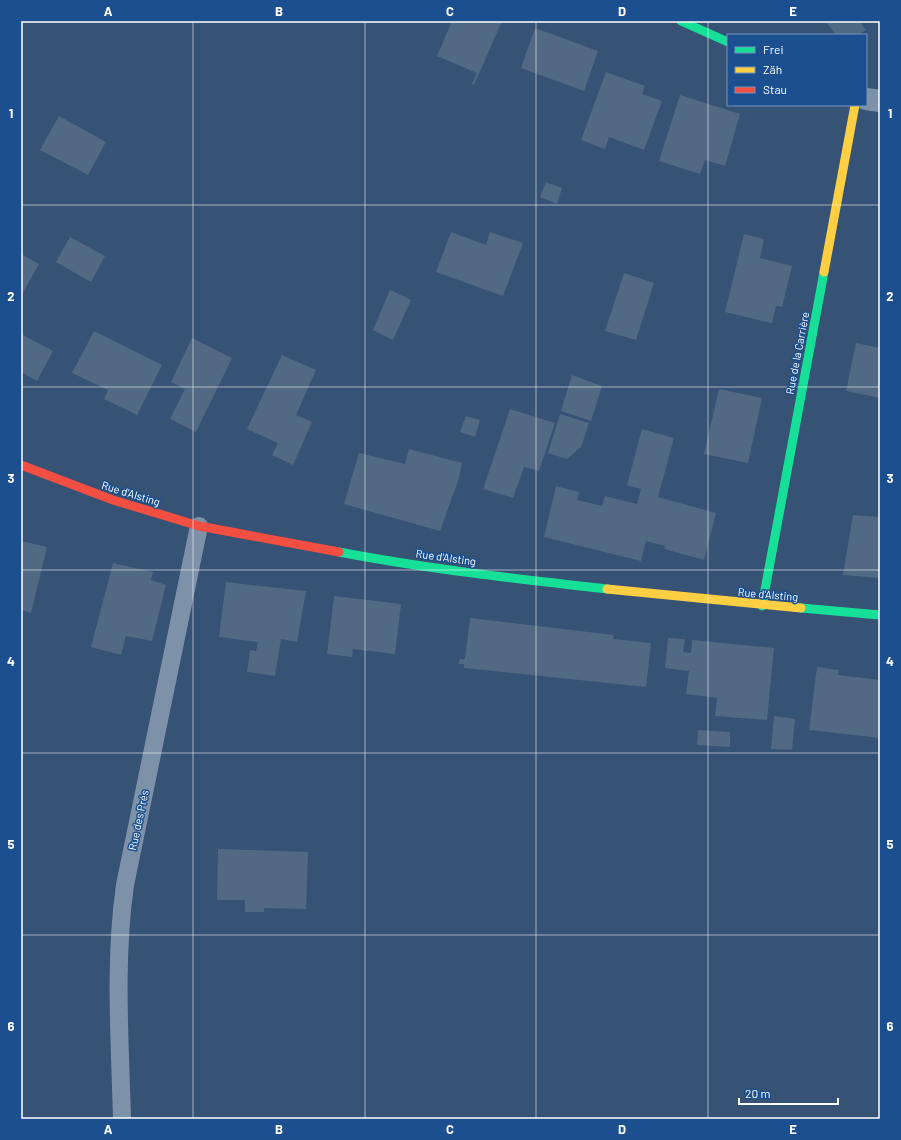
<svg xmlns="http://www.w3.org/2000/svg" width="901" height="1140" viewBox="0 0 901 1140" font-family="Barlow,sans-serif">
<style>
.building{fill:#526984}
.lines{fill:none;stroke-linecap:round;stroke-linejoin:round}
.lane{stroke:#7d92a8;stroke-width:18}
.street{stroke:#7d92a8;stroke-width:22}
.fast{stroke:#16e098;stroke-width:9}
.slow{stroke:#ffcf43;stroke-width:9}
.jam{stroke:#f24e42;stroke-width:9}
.grid{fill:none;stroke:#fff;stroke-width:1;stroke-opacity:0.55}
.labels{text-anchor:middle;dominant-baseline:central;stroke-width:3;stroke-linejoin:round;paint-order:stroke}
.street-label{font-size:11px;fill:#fff;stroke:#1b4f8f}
.neatline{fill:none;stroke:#fff;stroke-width:1.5}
.grid-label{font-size:13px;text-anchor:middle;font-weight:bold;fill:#fff}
</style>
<rect width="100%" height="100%" fill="#365274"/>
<path class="building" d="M452 21H502L474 85 472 84 477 73 437 56Z
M831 21H859L866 30 858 35H836L827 23Z
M535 28 598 51 584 91 521 68Z
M606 72 645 86 642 94 662 101 644 150 609 137 605 149 581 140Z
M680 95 740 114 725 166 705 160 700 174 659 161Z
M59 116 106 142 88 175 40 150Z
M546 182 562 188 557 204 540 197Z
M451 232 486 245 490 232 523 243 503 296 436 272Z
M744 234 764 239 760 258 792 266 782 307 776 306 772 323 725 312Z
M70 237 105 256 91 282 56 262Z
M21 254 39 264 21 296Z
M624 273 654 283 636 340 605 331Z
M390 290 411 300 393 340 373 330Z
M94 331 162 365 137 415 104 399 108 390 72 373Z
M21 334 53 351 37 381 21 372Z
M192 338 232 358 196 432 170 419 185 389 171 382Z
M856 343 880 348V398L846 391Z
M282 355 316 370 296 415 312 422 293 465 272 455 278 443 247 429Z
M572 375 602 386 591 421 561 411Z
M719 389 762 398 748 463 704 454Z
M510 409 555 423 539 471 524 467 513 498 483 489Z
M560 414 589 423 581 447 567 459 548 453Z
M466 416 480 420 475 437 460 432Z
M642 429 674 438 658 497 716 513 704 560 664 549 665 546 646 541 641 561 544 537 556 486 579 492 577 500 602 506 605 496 637 504 641 489 627 485Z
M409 449 462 463 459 478 440 531 344 504 359 453 405 464Z
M853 515 880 517V578L843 575Z
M21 541 47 547 31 613 21 610Z
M113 563 153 572 151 580 166 585 152 641 126 636 121 655 91 647Z
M226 582 306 591 297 642 281 639 275 676 247 672 250 650 256 651 258 642 219 637Z
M334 596 401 604 395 654 353 649 352 657 327 654Z
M470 618 614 635 613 639 651 643 646 687 464 668V664H458L460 659H465Z
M668 638 685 639 683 652 691 653 692 640 774 648 767 720 715 716 717 698 686 694 689 671 665 668Z
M817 667 839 670 838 675 880 680V738L809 730Z
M774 716 795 719 792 750 771 749Z
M698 730 730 732V747L697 745Z
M218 849 308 852 306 909 264 908V912H245V900H217Z"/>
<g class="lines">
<path class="lane" d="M122 1119C120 1041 114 962 125 885L199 526"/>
<path class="street" d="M866 99 880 101"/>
<path class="fast" d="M681 21 728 42
M339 552C428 569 518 579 607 589
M762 606 824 272
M801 608 880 615"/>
<path class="slow" d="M824 272 855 105
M607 589 801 608"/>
<path class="jam" d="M21 465 113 500 199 526 339 552"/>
</g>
<path class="grid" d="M193 21V1119M365 21V1119M536 21V1119M708 21V1119M21 205H880M21 387H880M21 570H880M21 753H880M21 935H880"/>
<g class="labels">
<g class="street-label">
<text transform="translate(797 353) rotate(-79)">Rue de la Carrière</text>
<text transform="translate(131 493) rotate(17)">Rue d'Alsting</text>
<text transform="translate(446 557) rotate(8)">Rue d'Alsting</text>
<text transform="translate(768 594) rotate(5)">Rue d'Alsting</text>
<text transform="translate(138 820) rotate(-78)">Rue des Prés</text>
</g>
</g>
<rect width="901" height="1140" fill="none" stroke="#1b4f8f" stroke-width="44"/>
<rect x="727" y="34" width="140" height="72" fill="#1b4f8f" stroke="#7695bc"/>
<rect x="735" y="47" width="20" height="6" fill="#16e098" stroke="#7695bc"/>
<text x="763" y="54" font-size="12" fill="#ffffff">Frei</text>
<rect x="735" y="67" width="20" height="6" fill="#ffcf43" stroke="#7695bc"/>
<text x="763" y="74" font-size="12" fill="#ffffff">Zäh</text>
<rect x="735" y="87" width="20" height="6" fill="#f24e42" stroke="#7695bc"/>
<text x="763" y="94" font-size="12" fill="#ffffff">Stau</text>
<path d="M739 1098v6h99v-6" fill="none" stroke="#ffffff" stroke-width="2"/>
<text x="745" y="1098" font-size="12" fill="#ffffff" stroke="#1b4f8f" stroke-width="3" paint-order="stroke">20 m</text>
<rect x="22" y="22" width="857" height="1096" class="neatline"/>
<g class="grid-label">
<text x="108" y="16">A</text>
<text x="279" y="16">B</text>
<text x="450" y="16">C</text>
<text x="622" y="16">D</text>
<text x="793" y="16">E</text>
<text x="11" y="118">1</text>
<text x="890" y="118">1</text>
<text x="11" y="301">2</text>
<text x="890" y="301">2</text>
<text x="11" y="483">3</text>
<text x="890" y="483">3</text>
<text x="11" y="666">4</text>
<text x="890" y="666">4</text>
<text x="11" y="849">5</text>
<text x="890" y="849">5</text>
<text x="11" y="1031">6</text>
<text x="890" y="1031">6</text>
<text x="108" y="1134">A</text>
<text x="279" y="1134">B</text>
<text x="450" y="1134">C</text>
<text x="622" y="1134">D</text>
<text x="793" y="1134">E</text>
</g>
</svg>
